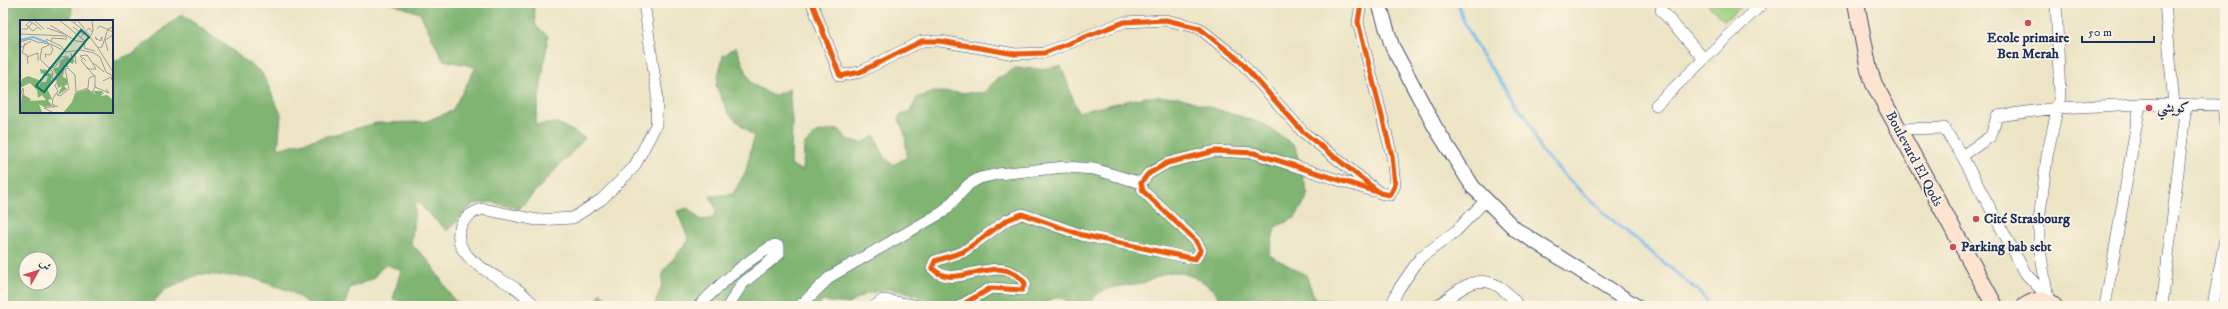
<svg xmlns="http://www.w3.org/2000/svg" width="2228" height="309" viewBox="0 0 2228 309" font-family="'IM FELL DW Pica',Amiri,serif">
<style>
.green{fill:#9fd283;stroke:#5d8070}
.forest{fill:#7fb471;stroke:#4d7268;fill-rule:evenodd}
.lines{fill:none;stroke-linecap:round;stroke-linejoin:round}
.stream{stroke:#78bbee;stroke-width:3}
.minor-casing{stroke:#3a4a6d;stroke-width:12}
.tertiary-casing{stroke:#3a4a6d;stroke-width:16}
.secondary-casing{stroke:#3a4a6d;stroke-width:18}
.minor{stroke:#fff;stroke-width:11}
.tertiary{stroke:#fff;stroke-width:14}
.secondary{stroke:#fde4d1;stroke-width:16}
.cycleway-casing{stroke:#fcf5e5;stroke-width:8}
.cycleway{stroke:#e8590c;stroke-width:5}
.poi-dot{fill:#d1495b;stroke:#fcf5e5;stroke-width:1.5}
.labels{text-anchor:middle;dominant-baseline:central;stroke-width:3.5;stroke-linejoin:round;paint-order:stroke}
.poi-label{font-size:14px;font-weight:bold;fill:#1b2f5e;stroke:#fcf5e5;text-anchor:start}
.street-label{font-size:14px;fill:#1b2f5e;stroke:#fcf5e5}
.inset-river{fill:none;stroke:#78bbee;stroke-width:2}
.inset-road{fill:none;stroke:#989c9b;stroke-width:1}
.view{fill:#0f766e;fill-opacity:0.15;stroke:#0f766e;stroke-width:2}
.inset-edge{fill:none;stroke:#1b2f5e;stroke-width:2}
</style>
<rect width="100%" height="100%" fill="#fcf5e5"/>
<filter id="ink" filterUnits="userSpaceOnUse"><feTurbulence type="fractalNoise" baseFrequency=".025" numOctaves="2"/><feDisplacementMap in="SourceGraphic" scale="8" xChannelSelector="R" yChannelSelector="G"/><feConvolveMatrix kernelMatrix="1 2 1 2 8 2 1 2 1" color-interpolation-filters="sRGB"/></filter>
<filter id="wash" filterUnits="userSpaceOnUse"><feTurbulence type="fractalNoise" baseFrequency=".012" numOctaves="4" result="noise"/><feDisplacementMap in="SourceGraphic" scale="16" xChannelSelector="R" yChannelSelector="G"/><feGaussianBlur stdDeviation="0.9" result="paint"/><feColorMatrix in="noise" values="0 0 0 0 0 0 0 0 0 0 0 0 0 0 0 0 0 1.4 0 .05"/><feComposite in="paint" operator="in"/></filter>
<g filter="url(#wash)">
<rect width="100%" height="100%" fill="#ece4c4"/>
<path class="green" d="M1706 3H1746L1724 21Z"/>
<path class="forest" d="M3 3H72L71 21H21V112H112V62L134 53 182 14 262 73 281 114 278 149 377 123 424 122 452 111 476 67 443 60 420 13 390 3H533L536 26 548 36 535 125 558 123 585 138 519 209 492 202 473 204 447 231 416 201 411 244 429 261 453 299 461 306H416L393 299 401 270 385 264 372 279 350 288 344 306H312L290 291 249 277 199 274 164 290 150 306H3ZM26 259H50V283H26Z
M736 47 751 83 773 96 789 89 792 120 791 165 803 171 804 145 816 133 839 129 848 140 862 143 875 136 883 155 893 165 907 157 905 134 898 117 911 110 917 98 933 92 983 93 997 79 1016 68 1040 69 1061 66 1078 112 1145 97H1178L1264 124 1295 146 1308 196 1295 218 1275 227 1269 255 1306 275 1315 299 1335 301 1338 306H1220C1222 288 1190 273 1175 272 1166 271 1154 279 1146 282 1132 286 1108 285 1096 295 1093 298 1091 303 1089 306H1075L1059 296 1037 306H941L907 292 887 289 865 294 848 304 823 301 817 306H654L662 285 663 271 689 240 677 211 688 208 701 220 711 219 717 211 710 196 733 194 746 171 754 137 729 114 716 86 723 56Z
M600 292 613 306H596Z"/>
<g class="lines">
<path class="stream" d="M1458 3 1463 20 1480 53 1528 119 1541 151 1570 181 1618 225 1696 289 1711 306"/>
</g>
</g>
<g filter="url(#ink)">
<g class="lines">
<g class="minor-casing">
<path id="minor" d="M812 3 840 76 860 72 922 41H940L1015 54 1044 53 1124 22 1166 20 1199 28 1239 60 1303 132 1380 193 1390 195 1395 185 1392 156 1358 22 1361 3
M2165 3 2174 105
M1661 10 1704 59
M1656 105 1763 3
M2223 105 2225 124
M1898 129 1944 128 1962 156
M2047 296 2026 274 1962 156 1991 136 1997 116 2057 108 2140 104 2225 105
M2048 298 2039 244V221L2047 156 2060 96 2056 3
M535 306C529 300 523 293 517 289 497 276 450 257 460 228 464 217 472 212 483 209L537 220 573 218 602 199 634 167 656 125 657 94 644 3
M699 306C721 283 746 260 775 245L779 247V254L742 284 728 306
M800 306 831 276 943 212 969 184 980 178 998 174 1065 167 1094 169 1141 183
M875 306 883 300 919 306
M960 306 991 288 1022 290 1025 283C997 248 956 294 932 268L935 261 963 252 1007 220 1022 214 1082 235 1195 259 1201 250 1196 241 1143 191 1141 183 1148 174 1167 163 1215 151 1254 153 1373 191
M1391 306 1398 290 1420 258 1456 231 1486 200
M1437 306C1459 290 1480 268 1506 292 1510 296 1516 300 1517 306
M2105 306 2140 104
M2162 306 2186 105
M2213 306 2225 239"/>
</g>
<g class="tertiary-casing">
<path id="tertiary" d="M1379 3 1392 46 1435 127 1473 187 1515 229 1636 306"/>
</g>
<g class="secondary-casing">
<path id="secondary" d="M1856 3 1869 70 1874 84 1995 306
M2025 306C2034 300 2045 297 2054 306"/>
</g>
<use href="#minor" class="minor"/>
<use href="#tertiary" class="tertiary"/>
<use href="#secondary" class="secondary"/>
<g class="cycleway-casing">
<path id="cycleway" d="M812 3 840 76 860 72 922 41H940L1015 54 1044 53 1124 22 1166 20 1199 28 1239 60 1303 132 1380 193 1390 195 1395 185 1392 156 1358 22 1361 3
M960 306 991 288 1022 290 1025 283C997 248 956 294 932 268L935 261 963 252 1007 220 1022 214 1082 235 1195 259 1201 250 1196 241 1143 191 1141 183 1148 174 1167 163 1215 151 1254 153 1374 191"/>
</g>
<use href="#cycleway" class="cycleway"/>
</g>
</g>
<g class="poi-dot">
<circle cx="2028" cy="23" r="4"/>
<circle cx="2149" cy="108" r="4"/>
<circle cx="1976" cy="219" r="4"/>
<circle cx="1953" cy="247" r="4"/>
</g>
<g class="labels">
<g class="poi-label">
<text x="2028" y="38" text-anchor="middle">Ecole primaire<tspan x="2028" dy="16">Ben Merah</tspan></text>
<text x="2157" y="108">كويشي</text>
<text x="1984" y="219">Cité Strasbourg</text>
<text x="1961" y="247">Parking bab sebt</text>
</g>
<g class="street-label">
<text transform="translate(1914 159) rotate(62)">Boulevard El Qods</text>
</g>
</g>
<g transform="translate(20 20)">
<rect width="93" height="93" fill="#ece4c4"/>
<path d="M45 37 53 38 56 44 54 41 53 44 48 42 46 44 45 46 47 45 49 47H44L43 57 47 59 48 64 44 66 47 69 38 75 42 66 38 68 36 57H38L33 49 39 47 40 41ZM20 49 27 50V53L32 54 31 61 38 60 31 62 27 68 32 79 28 80 32 86 24 87 19 84 22 92 26 93H0L2 74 11 79 10 81 26 80 22 75 18 78 17 70 10 63 0 68 2 59 8 56 19 60V66L21 62H26L28 56H23V53L21 54ZM68 69 76 75 73 71H82L84 74 80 73 82 74 81 76 87 75 93 80V93H43L52 82 55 73Z" fill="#7fb471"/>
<path class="inset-river" d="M0 20 13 17 26 22"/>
<path class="inset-road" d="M14 0 24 9M39 0 65 21M50 0 70 15M54 3 57 0 65 9M30 5 56 21 65 22M17 6 10 1 6 5 13 11 18 7 21 10M53 7 63 14M27 8 44 14M2 9H7L12 3M77 9 80 6 93 12M0 14 46 16M70 17 78 28 82 27 88 9 93 7M60 18 69 8 72 12M26 19 41 26 46 32 61 30 74 33 80 37 86 52 93 56M69 19 73 11 72 0M26 20 29 25 22 28 20 39 33 52 32 59 38 60 35 66 38 71 33 78 32 85H35L33 88M77 20 75 17 80 21 82 17V21M31 21 32 18 46 19 47 16M0 22 10 19 17 22M17 22 31 24 42 30M5 23 2 33 7 35 8 44M65 23 64 28 75 31M0 28 11 21M78 28 93 52M88 31 85 20 93 15M51 33 52 38 55 35 56 44M49 36 45 39 44 41H47L42 45V48L44 46 42 50 48 48 55 55 56 72 68 68 69 58 74 56 67 47M7 37 18 33V41M26 38 25 34 30 35 33 30 31 25M62 38 60 36 67 35 73 44M66 41 63 38 61 40 68 49H76L73 44H75L84 52M28 48 35 47 41 37 47 36M41 48 40 55 38 53 41 58 44 50M83 61 91 57 92 60V57M75 67 89 73 86 69M38 73 37 75 40 76 49 69 45 49M0 77 3 68 5 86M65 87V80L72 76 69 73H72L75 67V55M32 92 24 88 38 86"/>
<path class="view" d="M61 10 69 17 24 72 16 66Z"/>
<rect width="93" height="93" class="inset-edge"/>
</g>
<rect width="2228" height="309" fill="none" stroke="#fcf5e5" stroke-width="16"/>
<g transform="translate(38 271) rotate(51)"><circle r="19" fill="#fcf5e5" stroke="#a2a6af"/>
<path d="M0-3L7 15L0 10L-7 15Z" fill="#d1495b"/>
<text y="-6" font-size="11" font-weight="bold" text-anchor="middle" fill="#1b2f5e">ش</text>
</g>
<path d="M2082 36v6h72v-6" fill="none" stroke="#1b2f5e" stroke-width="2"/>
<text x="2088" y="36" font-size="12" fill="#1b2f5e" stroke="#fcf5e5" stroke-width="3" paint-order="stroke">50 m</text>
</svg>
